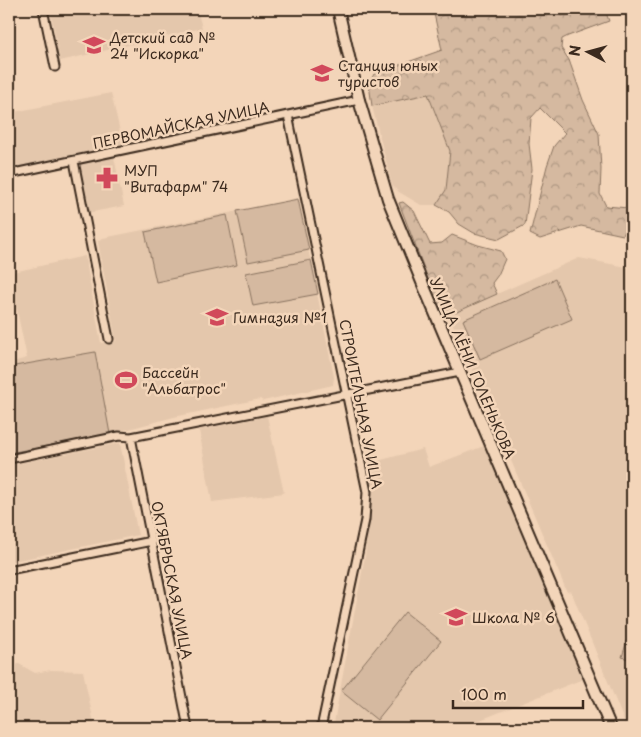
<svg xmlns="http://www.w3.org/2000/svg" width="641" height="737" viewBox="0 0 641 737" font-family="'Playpen Sans',sans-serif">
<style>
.built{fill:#e4c7ac}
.grass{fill:#d5b9a0;stroke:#88725f}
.forest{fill:url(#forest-crowns);stroke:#88725f}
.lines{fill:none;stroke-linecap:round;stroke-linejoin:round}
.street-casing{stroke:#3b2a1e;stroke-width:11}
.secondary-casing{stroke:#3b2a1e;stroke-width:14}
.street{stroke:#f3d5b9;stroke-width:7}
.secondary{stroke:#f3d5b9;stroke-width:10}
.labels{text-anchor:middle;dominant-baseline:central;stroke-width:5;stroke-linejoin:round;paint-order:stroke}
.poi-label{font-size:14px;fill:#3b2a1e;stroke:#f3d5b9;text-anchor:start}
.street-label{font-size:14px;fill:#3b2a1e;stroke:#f3d5b9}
</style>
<defs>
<pattern id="forest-crowns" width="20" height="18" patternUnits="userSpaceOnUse" patternTransform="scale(1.25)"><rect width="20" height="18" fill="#d5b9a0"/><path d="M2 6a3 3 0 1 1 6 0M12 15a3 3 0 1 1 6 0" fill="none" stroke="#ae9782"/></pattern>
</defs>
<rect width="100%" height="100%" fill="#f3d5b9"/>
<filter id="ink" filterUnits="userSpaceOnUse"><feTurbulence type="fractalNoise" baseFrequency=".02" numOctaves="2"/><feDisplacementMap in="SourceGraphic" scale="10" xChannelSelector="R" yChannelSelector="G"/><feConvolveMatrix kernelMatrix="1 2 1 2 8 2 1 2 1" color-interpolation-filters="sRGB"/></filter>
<g filter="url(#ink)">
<path class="built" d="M50 9H197L202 28 60 61Z
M111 93 125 153 114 157 124 206 87 213 76 157 9 170V113Z
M428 93 450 151 446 190 436 205H421L399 192 392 185 372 106Z
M298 199 334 377 333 385 263 401 260 399 174 417 110 434 9 453V363L27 358 9 273 85 256 101 343 116 341 98 241 103 238Z
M579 258 632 268V728H627L571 591 567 592 449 315Z
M267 416 284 493 212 502 199 430Z
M120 443 138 535 9 562V465Z
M484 446 583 679 460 728H333L365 556 372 495 366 464 423 449 429 467Z
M19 664 35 673 51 670 83 671 95 728H9V666Z"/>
<path class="grass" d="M298 199 309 250 248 262 237 211Z
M227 215 237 265 156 282 145 232Z
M311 260 318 294 253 306 246 273Z
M555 279 572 319 480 359 463 320Z
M95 352 110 434 9 453V367Z
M405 612 441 641 377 720 341 691Z
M632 625V660L622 657Z"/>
<path class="forest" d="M433 9H560L561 16 587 9 605 10 609 21 568 36 562 39 561 48 569 60 583 100 599 134 601 169 600 194 606 206 628 208 630 222 623 235 581 226 540 239 530 234 547 166 554 146 565 133 540 108 531 118 529 144 532 169 525 225 499 239 474 233 459 224 449 212 436 205 446 190 450 151 428 94 372 106 369 84 374 74 442 50Z
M403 202 414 211 430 244 442 243 452 235 478 245 501 251 505 259 498 275 492 283 497 294 450 315 448 319 440 310 399 203Z"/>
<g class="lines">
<g class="street-casing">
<path id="street" d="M43 9 55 67
M288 115 367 492 365 520 321 728
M74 161 109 339
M9 174 359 100
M131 437 188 728
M9 459 119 436 131 437 460 372
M9 570 152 541"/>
</g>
<g class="secondary-casing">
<path id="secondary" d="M338 9 359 100 388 199 422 282 611 728"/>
</g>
<use href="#street" class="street"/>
<use href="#secondary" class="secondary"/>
</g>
</g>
<defs>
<g id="school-bare" transform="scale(1.725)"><path d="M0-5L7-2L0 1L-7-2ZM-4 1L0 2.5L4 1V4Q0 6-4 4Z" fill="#d1495b" stroke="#f3d5b9" stroke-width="2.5" paint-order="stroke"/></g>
<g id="pharmacy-bare" transform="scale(1.725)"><path d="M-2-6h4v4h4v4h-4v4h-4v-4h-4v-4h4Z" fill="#d1495b" stroke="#f3d5b9" stroke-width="2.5" paint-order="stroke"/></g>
<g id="stadium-bare" transform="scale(1.725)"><path d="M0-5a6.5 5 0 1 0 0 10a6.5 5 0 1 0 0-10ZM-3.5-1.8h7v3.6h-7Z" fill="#d1495b" stroke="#f3d5b9" stroke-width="2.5" paint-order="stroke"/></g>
</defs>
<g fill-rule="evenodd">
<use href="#school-bare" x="94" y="45"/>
<use href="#school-bare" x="322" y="73"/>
<use href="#pharmacy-bare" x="107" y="178"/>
<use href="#school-bare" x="217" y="317"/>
<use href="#stadium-bare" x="126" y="380"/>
<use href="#school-bare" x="456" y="617"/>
</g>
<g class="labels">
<g class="poi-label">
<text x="110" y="37">Детский сад №<tspan x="110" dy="16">24 "Искорка"</tspan></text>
<text x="338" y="65">Станция юных<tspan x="338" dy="16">туристов</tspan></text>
<text x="124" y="170">МУП<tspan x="124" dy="16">"Витафарм" 74</tspan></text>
<text x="233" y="317">Гимназия №1</text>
<text x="142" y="372">Бассейн<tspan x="142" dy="16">"Альбатрос"</tspan></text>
<text x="472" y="617">Школа № 6</text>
</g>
<g class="street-label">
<text transform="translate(181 125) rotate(-12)">ПЕРВОМАЙСКАЯ УЛИЦА</text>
<text transform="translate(473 368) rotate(67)">УЛИЦА ЛЁНИ ГОЛЕНЬКОВА</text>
<text transform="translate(361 404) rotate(79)">СТРОИТЕЛЬНАЯ УЛИЦА</text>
<text transform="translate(172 580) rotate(79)">ОКТЯБРЬСКАЯ УЛИЦА</text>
</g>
</g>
<rect width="641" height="737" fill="none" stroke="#f3d5b9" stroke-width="30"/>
<rect x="15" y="15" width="611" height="707" fill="none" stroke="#3b2a1e" stroke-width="2" filter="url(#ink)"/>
<g transform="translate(588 52) rotate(276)" stroke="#f3d5b9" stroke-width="4" paint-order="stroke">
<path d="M0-4L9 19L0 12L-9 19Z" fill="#3b2a1e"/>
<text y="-8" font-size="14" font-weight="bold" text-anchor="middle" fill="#3b2a1e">N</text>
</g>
<path d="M453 700v8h130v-8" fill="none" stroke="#3b2a1e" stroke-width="2.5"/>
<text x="461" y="700" font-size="15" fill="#3b2a1e" stroke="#f3d5b9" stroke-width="4" paint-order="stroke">100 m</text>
</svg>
